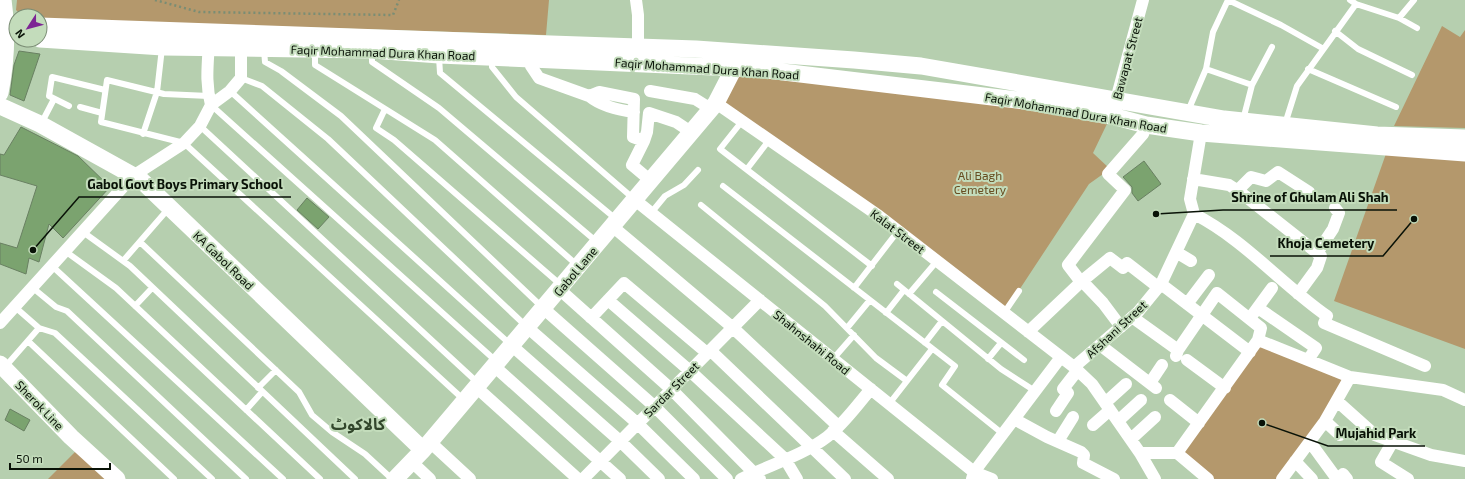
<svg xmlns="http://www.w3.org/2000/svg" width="1465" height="479" viewBox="0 0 1465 479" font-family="'Exo 2','Noto Sans Arabic',sans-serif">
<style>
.green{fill:#b4986c}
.building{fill:#7ba36f;stroke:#698062}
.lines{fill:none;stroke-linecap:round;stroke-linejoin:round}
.path{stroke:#7a8d74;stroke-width:2.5;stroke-dasharray:2 3;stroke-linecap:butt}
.lane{stroke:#fff;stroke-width:6}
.street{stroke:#fff;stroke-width:12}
.secondary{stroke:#fff;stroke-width:17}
.labels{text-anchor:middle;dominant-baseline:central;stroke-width:4;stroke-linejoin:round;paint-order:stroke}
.street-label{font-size:12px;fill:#091207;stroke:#c3dcbb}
.park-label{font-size:12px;fill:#674d21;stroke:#c3dcbb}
.district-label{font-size:16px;font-weight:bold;fill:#31462b;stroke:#c3dcbb}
.leader{fill:none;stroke:#091207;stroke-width:1.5}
.callout-dot{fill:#091207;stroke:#c3dcbb;stroke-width:1.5}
.callout-label{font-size:13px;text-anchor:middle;font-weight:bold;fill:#091207;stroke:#c3dcbb;stroke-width:4;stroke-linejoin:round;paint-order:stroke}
</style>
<rect width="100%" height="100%" fill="#b6cfaf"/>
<path class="green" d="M17 0H549L546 35 40 19V16H22L16 10Z
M1442 26 1460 37 1465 30V128L1394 126Z
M746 67 1117 103 1093 153 1110 169 1089 184 1004 313 717 103Z
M1394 131 1465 137V349L1334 301Z
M1258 340 1350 377 1285 479H1208L1177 453Z
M81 446 117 479H48Z"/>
<path class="building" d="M19 51 40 54 24 101 10 95 14 65Z
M21 127 78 156 110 187 63 238 49 224 39 262 29 258 26 274 0 264V243L17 248 37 186 0 175V154L4 155Z
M1144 161 1161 184 1138 201 1132 193V187L1123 177Z
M307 198 329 217 318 229 297 210Z
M10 409 30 420 24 431 5 420Z"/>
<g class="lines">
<path class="path" d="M155 0 199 12 393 15 399 0"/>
<path class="lane" d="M1228 0 1281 25 1322 48
M1350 0 1356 4 1399 18 1417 28
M1399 18 1414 0
M1335 31 1358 49 1412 75
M315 49V65L435 140 577 265
M264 50 265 62 281 71 341 116 542 307
M372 52V62L439 108 597 242
M439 57 440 73 616 219
M492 58V67L516 97 634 199
M1206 69 1252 85
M1308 69 1396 107
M241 78 262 86 328 139 526 326
M230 91 510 344
M209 96 164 94 107 80 101 122 184 143 463 399
M211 105 496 361
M69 106 49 96 52 77 105 90
M80 107 102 113
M385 109 376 128 394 140 561 285
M1188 111 1206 69 1213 32 1228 0
M743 120 720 149 872 266
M1243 120 1252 85 1272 47
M41 124 54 99
M1285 124 1297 86 1356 4
M200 126 478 383
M143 134 157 92 162 48
M747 169 770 139
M723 186 955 366 942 385 1003 434
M701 205 825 306 876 358 907 381
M651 213 665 196 684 185 698 170
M83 232 130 266 355 479
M140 242 299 392 312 415 332 432 365 454 392 479
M65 251 116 288 320 479
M123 261 169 208
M52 266 283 479
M897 284 1001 369 1035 391
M33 288 56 307 67 311 246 479
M854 288 898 231
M936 292 1024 360
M909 294 937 261
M135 306 152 288
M886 313 904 290
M1004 313 1019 291
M39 328 55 333 212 479
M847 328 870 300
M28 341 174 479
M925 343 942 321
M833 359 854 335
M988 359 1001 343
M5 367 39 328 15 307
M258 388 276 370
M889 404 932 349
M246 410 262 392"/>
<path class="street" d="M636 0 638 15V54
M530 53 531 66 539 78 589 96 599 92 634 99 633 137 644 141 632 165 651 181
M650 91 695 99 711 109
M589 96C601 106 618 110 634 112
M716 103 879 216 1074 367 1092 384 1140 453H1177L1208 479
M211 105 230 91 241 78V48
M1114 107 1143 0
M644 141 647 132 649 113 676 122 691 132
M1193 179 1229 185 1240 192 1321 256 1317 268 1298 294
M1238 190 1251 177 1266 181 1278 172 1309 192
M635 200 974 472 992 479
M1194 214C1245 240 1281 284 1327 316L1324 323 1425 366
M612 226 732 327 838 426
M1176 252 1191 261
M1317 253 1333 229 1339 213 1335 208
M1082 281 1103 303 1121 327
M1081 282 1068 265 1125 190 1108 174 1143 134 1146 125
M1161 284 1250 352
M559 289 671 389 760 479
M608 300 690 371 785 459 797 479
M1187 304 1209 275
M543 308 654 406 727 479
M1258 308 1316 348 1308 360
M1253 314 1272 288
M1132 317 1178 350
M591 318 624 283 707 353
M0 323 133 176 184 143 200 126 211 105C205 82 208 64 209 41
M527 327 637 423 694 479
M1028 332 1082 281 1110 258 1123 268 1127 263 1158 287
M511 345 620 441 659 479
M1100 345 1156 388
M710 350 845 479
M1176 356 1178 350 1217 293 1261 328 1258 340
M1187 360 1225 388
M494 366 620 479
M1074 367 1138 312 1161 284 1194 214 1190 199 1201 133
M1150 383 1162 365
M476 387 578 479
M1170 400 1199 423
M1337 401 1375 435 1431 455 1465 461
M1105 403 1126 384
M1056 411 1068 393 1063 389 1077 371
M1014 419 1047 437 1081 452 1084 455 1083 463 1114 479
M1118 421 1141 400
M1325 421 1340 435
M1093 425 1110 410
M833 431 888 479
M1131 439 1155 417
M1058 441 1073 417
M1393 441 1381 462 1408 479
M430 442 470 479
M1310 442 1337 479 1343 474 1347 479
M1140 453 1155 479
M1177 453 1258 340 1350 377 1443 390 1465 400
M1295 461 1312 479
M412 462 430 479
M583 479 760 300
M741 479C769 465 802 456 827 437 844 424 857 405 871 389
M972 479 974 472 1061 357
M1282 479 1325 421 1350 377"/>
<path class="secondary" d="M40 26 696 49 854 60 921 66 1224 119 1377 135 1465 138
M40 39 163 47 372 50 439 55 758 69 1025 101 1112 116 1146 125 1201 133 1465 153
M0 93C6 62 8 32 3 0
M0 106 40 124 141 180 423 450
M0 364 71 437 117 479
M395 479 423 450 716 103 734 68 737 58"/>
</g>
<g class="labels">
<g class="street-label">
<text transform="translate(383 52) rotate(2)">Faqir Mohammad Dura Khan Road</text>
<text transform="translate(1127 58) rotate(-75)">Bawapat Street</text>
<text transform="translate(707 68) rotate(4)">Faqir Mohammad Dura Khan Road</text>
<text transform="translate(1076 112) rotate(10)">Faqir Mohammad Dura Khan Road</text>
<text transform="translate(898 231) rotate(37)">Kalat Street</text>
<text transform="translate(224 260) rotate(44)">KA Gabol Road</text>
<text transform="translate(575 271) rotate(-50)">Gabol Lane</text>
<text transform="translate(1116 329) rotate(-43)">Afshani Street</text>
<text transform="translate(812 342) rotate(39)">Shahnshahi Road</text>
<text transform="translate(671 389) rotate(-45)">Sardar Street</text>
<text transform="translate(40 405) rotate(46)">Sherok Line</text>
</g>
<g class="park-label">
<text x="980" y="175">Ali Bagh<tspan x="980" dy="14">Cemetery</tspan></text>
</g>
<g class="district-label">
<text x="358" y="423">کالاکوٹ</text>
</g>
</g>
<path class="leader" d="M33 250L79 197H291M1156 214L1223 210H1397M1414 219L1383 256H1270M1262 423L1328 446H1425"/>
<g class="callout-dot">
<circle cx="33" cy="250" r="4"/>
<circle cx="1156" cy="214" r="4"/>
<circle cx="1414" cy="219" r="4"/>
<circle cx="1262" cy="423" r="4"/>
</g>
<g class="callout-label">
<text x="185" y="189">Gabol Govt Boys Primary School</text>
<text x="1310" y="202">Shrine of Ghulam Ali Shah</text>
<text x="1326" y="248">Khoja Cemetery</text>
<text x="1376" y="438">Mujahid Park</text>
</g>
<g transform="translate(28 28) rotate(234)"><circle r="19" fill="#c3dcbb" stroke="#798b73"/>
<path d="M0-3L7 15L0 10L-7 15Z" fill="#7d2594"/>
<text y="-6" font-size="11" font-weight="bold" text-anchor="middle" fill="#091207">N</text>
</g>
<path d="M10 463v6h100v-6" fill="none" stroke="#091207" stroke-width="2"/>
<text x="16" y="463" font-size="12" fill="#091207" stroke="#c3dcbb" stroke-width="3" paint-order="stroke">50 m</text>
</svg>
